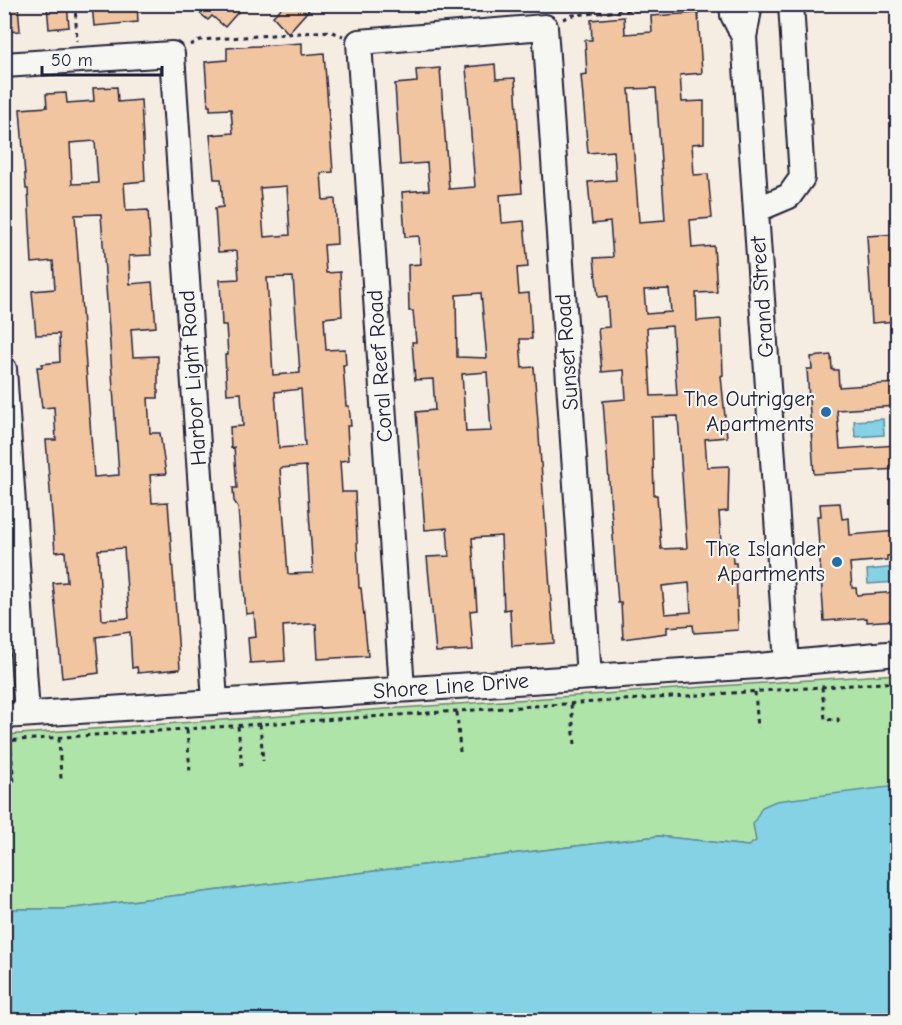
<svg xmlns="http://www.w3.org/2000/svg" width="902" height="1025" viewBox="0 0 902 1025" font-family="'Comic Neue',sans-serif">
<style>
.green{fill:#aee4a7;stroke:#688371;stroke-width:1.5}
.water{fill:#84d2e3;stroke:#5d8ca0;stroke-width:1.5}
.building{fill:#f2c5a1;stroke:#22223b;stroke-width:1.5;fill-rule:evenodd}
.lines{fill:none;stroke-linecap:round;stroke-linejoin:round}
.minor-casing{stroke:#22223b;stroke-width:28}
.path{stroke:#22223b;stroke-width:3;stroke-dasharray:4.5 4.5;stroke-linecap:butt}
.minor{stroke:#f6f6f2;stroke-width:24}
.poi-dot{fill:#1f6fb2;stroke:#f6f6f2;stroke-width:2}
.labels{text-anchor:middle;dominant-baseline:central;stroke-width:4.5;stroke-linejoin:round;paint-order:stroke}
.street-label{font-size:22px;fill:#22223b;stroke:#f6f6f2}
.poi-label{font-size:22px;fill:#22223b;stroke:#f6f6f2;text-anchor:end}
</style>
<rect width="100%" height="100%" fill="#f5ece2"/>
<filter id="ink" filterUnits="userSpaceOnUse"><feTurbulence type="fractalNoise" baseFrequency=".0167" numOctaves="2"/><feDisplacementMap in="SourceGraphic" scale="12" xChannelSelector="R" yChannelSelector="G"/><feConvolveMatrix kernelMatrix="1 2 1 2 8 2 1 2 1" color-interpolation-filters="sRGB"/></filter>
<g filter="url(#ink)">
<path class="green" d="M897 674V787H889L748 846 658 836 66 909H5V735Z"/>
<path class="water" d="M883 419 884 435 855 437 854 421Z
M897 567V582L868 584 867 570Z
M889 787H898L897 1020H5V909H66L658 836 748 846 756 841 753 824 762 807 776 801Z"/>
<path class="building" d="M4 4H18L20 31 4 32Z
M47 4H67L69 27 49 29Z
M92 4H137L138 22 94 26Z
M189 4H245L225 27 212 16 208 20Z
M286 4H314L288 33 273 16Z
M698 13 702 73 680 75 682 102 704 101V143L692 144 694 175 708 174 712 218 690 220 692 248 714 246 717 292 696 293 697 321 721 319 723 375 721 376 727 437 705 439 707 467 729 466 728 511 719 512 721 543H732L733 563H736L738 630 694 633 693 625 667 627V633L623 639 621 603H618L603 401 626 399 624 370 602 372 598 328 609 327 607 296 598 297 594 258 613 257 610 222 592 224 588 182 616 180 614 151 588 153 581 75 587 74 585 40H592L591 20 624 17 625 34 652 32 651 16ZM656 88 665 220 639 222 629 89ZM669 289 671 312 646 314 644 290ZM672 326 677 395 651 396 647 328ZM678 416 687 548 661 549 657 495H654L652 417ZM689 583 691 612 665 614 662 586Z
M302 43V55L324 53 333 172 321 173 323 200 335 199 337 244 324 245 326 273 340 272 342 316 324 318 326 350 345 349 346 365H343L346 406H349L351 426H347L349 460 340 461 342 492H355L359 588H361L368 656 318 659 316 624H311L283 626 285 661 250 663 248 638 256 637 254 613 246 614 238 507 234 501 233 488H237L234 447 231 448 230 427 243 426 241 393 227 394 225 355H228L226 325H222L220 280 239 279 237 251 218 252 215 208 223 207 221 179H214L210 135 233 133 231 109 210 110V106H208L205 62 227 60V48ZM287 186 290 235 264 237 260 188ZM293 277 300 373 273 375 267 278ZM301 389 305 446 279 448 275 392ZM306 466 313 573 288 574 280 468Z
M495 64 496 79 515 78 522 193 500 195 502 223 524 221 528 267 517 268 519 294 529 293 532 339H520L522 368 534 367 554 643 512 646 510 609 504 610 501 536 472 538 477 610 470 611 473 650 436 652 427 557 449 556 447 528 425 530 416 412 435 410 433 379 415 380 412 342H416L413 311H409L408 265 421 264 419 236 405 237 402 192 429 190 427 163 400 165 395 84 417 82 416 70 440 68 449 189 475 187 466 67ZM481 293 487 358 457 357 456 295ZM487 372 491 431 466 432 462 374Z
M117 87 118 102 141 100 145 181 124 183 126 211 148 210 151 255 129 256 130 284 152 282 156 327 131 329 133 357 158 356V398H148L150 433H160L166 474 150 475 152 503 168 502 180 669 138 673 137 667 132 668 130 632 96 637 99 673 62 678 53 583 67 582 65 551 55 552 46 440H56L54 407 42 408 37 367H42V364L60 362 59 334 36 335 32 291 55 289 53 261 32 263 28 189H26L20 109 47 107 46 94 66 93 67 103 94 101 93 88ZM95 141 98 183 72 184 70 143ZM101 214 119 475 94 477 75 215ZM124 548 129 618 102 620 98 550Z
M897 234V321L872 323 867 236Z
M831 355 832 370H838L839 387 897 383V406L837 410 840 449 897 445V469L814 474 807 369H812L811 357Z
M840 503 842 519 849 518 850 535 897 531V555L887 556V560L850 563 852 588H856L857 595 897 592V620L867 622V618L824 621 817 516H821L820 504Z"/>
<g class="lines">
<g class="minor-casing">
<path id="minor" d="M732 4 733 15 744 37
M750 4 744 37 787 664
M4 65 172 54 215 701
M756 210 789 196 802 178 791 4
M4 369 27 714
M402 689 359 42 545 27 589 677
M4 716 758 666 898 653"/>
</g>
<path class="path" d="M75 4 77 41
M563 19 573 15 708 4
M190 45 200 40 330 31 343 36
M822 687 825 720 838 719 839 726
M755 692 758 728
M571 704 575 744
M457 712 460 752
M260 724 263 761
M238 726 242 766
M187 730 190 773
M59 738 61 779
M4 741 898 682
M10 741 14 783"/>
<use href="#minor" class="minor"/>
</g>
</g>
<g class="poi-dot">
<circle cx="826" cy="412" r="6"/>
<circle cx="837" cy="562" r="6"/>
</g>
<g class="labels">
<g class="street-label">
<text transform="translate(762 297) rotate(-94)">Grand Street</text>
<text transform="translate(567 352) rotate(-94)">Sunset Road</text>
<text transform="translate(380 366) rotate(-94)">Coral Reef Road</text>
<text transform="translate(193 378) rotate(-94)">Harbor Light Road</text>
<text transform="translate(451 686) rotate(-4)">Shore Line Drive</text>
</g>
<g class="poi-label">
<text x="814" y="399">The Outrigger<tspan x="814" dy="25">Apartments</tspan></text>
<text x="825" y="549">The Islander<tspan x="825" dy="25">Apartments</tspan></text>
</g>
</g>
<rect width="902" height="1025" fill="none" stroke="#f6f6f2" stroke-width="24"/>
<rect x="12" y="12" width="878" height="1001" fill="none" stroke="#22223b" stroke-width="2" filter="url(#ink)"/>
<path d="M42 66v9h120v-9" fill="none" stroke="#22223b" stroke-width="3"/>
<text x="51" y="66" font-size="18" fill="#22223b" stroke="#f6f6f2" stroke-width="4.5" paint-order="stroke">50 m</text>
</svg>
